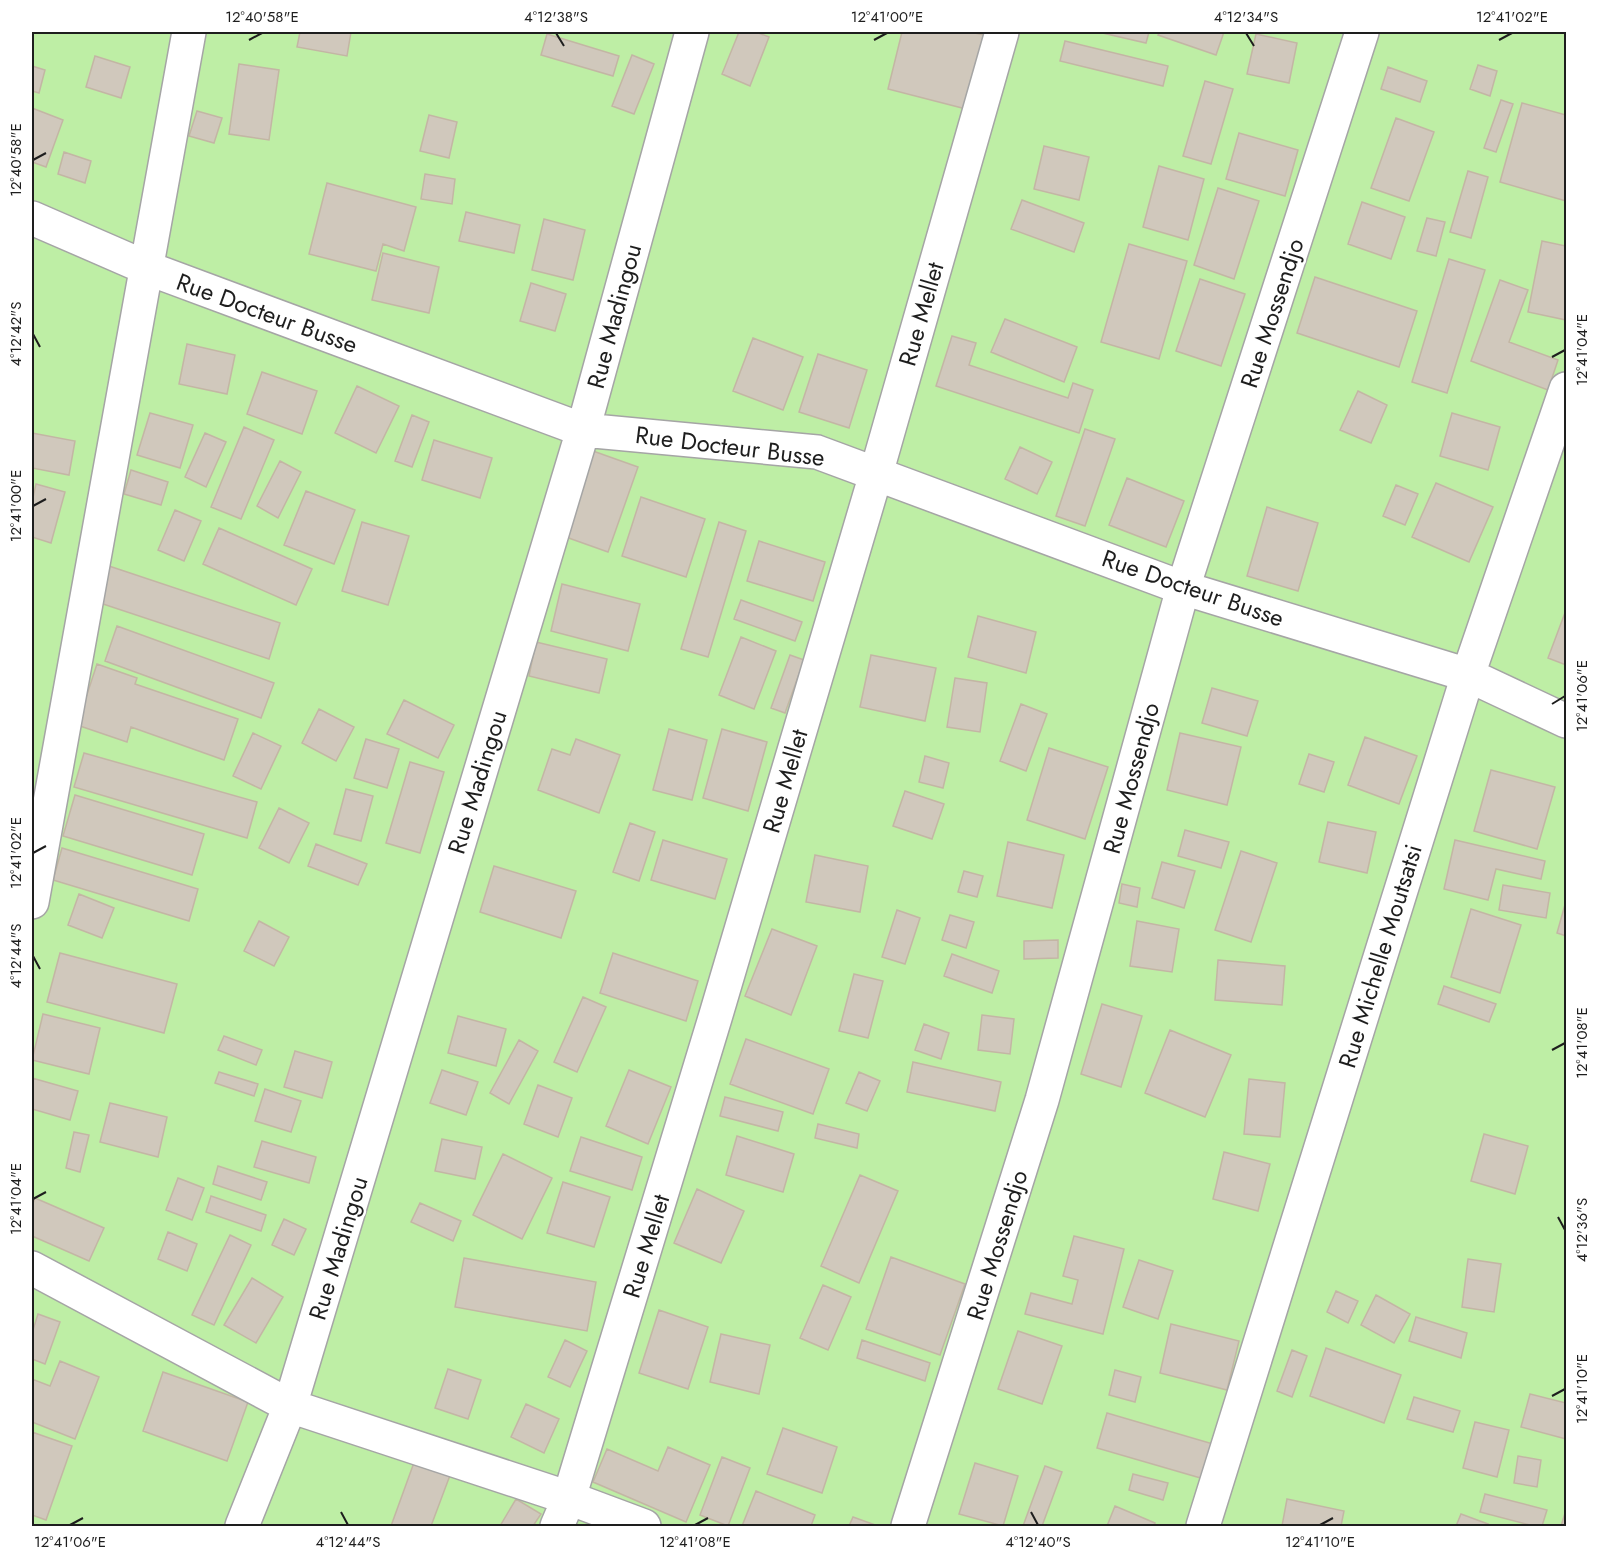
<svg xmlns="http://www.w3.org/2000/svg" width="1598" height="1558" viewBox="0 0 1598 1558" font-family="Jost,sans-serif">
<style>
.grass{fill:#beeea5}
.building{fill:#d0c8bc;stroke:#c3b6a4;stroke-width:1.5}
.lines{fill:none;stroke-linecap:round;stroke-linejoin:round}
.minor-casing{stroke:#a5a5a5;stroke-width:36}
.minor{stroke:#fff;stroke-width:33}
.ticks{fill:none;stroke:#1e1e1e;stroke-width:2}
.labels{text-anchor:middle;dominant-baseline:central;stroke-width:5;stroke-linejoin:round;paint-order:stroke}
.street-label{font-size:24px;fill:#1e1e1e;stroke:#fff}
.neatline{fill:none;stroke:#1e1e1e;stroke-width:2}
.ticks-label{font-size:15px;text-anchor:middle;fill:#1e1e1e}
</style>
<rect width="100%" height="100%" fill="#f0eee3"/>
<path class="grass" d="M32 32H1566V1526H32Z"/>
<path class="building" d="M300 32H351L347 56 297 47Z
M739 32H756L769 37 750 86 722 74Z
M902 32H970L989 36 970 110 888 89Z
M1098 32H1149L1146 43Z
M1160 32H1224L1216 55 1158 35Z
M547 34 619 56 613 76 541 55Z
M1256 34 1297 43 1289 83 1247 74Z
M1065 41 1168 66 1163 86 1060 61Z
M632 55 654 64 634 114 612 106Z
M95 56 130 67 121 98 86 87Z
M239 64 279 70 269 140 229 134Z
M1478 65 1497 71 1490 96 1470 89Z
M32 66 45 70 39 93 32 91Z
M1388 67 1427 81 1420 102 1381 89Z
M1205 81 1233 89 1211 164 1183 156Z
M1501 100 1513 104 1496 152 1484 148Z
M1522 103 1566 115V201L1500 182Z
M32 108 63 120 46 167 32 162Z
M197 111 222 118 214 143 189 136Z
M429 115 457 122 449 158 420 151Z
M1396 118 1434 132 1409 201 1371 188Z
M1239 133 1298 150 1285 196 1226 179Z
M1044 146 1089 157 1079 200 1034 189Z
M64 152 91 161 85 183 58 174Z
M1159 166 1204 179 1188 240 1143 227Z
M1468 171 1488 177 1471 238 1450 232Z
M425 174 455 179 452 204 421 199Z
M327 183 416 207 404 251 383 244 376 271 309 254Z
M1218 188 1259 201 1234 279 1194 265Z
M1022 200 1084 223 1074 252 1011 229Z
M1362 202 1405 217 1391 259 1348 244Z
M466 212 520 225 514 253 459 241Z
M1427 218 1445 222 1436 256 1417 251Z
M544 219 585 230 573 280 532 270Z
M1542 241 1566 246V320L1528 312Z
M1129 244 1187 261 1159 359 1101 342Z
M383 253 439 267 429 313 372 300Z
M1449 259 1485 270 1447 393 1412 382Z
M1315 277 1417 311 1399 367 1297 333Z
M1200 279 1245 294 1221 366 1176 351Z
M1500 280 1528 290 1509 342 1558 360 1548 390 1471 361Z
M531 283 566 294 555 331 520 321Z
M1005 319 1077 347 1064 382 991 352Z
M952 336 976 343 969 365 1068 398 1073 383 1093 390 1079 433 936 386Z
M753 338 803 357 783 410 733 391Z
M187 344 235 355 227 394 179 384Z
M818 354 867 370 849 428 799 412Z
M262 372 317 391 302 434 247 414Z
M357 386 399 406 376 453 335 433Z
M1358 391 1387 405 1371 443 1340 430Z
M150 413 193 425 180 468 137 455Z
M1452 413 1500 427 1488 470 1440 456Z
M412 415 429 422 412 467 395 461Z
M244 427 274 440 241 519 211 507Z
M1085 429 1115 439 1085 526 1056 516Z
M32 433 75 441 69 475 32 468Z
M205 433 226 442 206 487 185 477Z
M434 440 492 458 480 498 422 480Z
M1020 447 1052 462 1037 494 1005 479Z
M593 451 638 467 608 552 563 536Z
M280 461 301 472 278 518 257 506Z
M131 470 168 482 161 505 124 494Z
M1127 478 1184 501 1166 547 1109 525Z
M1436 483 1493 507 1469 562 1412 537Z
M36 484 65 492 51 543 32 537V502Z
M1396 485 1418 494 1405 525 1383 516Z
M306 491 355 510 334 564 284 545Z
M641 497 705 519 686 577 622 556Z
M1267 507 1318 523 1298 591 1247 576Z
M175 510 201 521 184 561 158 550Z
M362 522 409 536 388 605 342 591Z
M719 522 746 531 708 657 681 649Z
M219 528 312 569 296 605 203 564Z
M759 541 825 562 813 601 747 581Z
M109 566 280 623 269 659 97 602Z
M562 584 640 604 628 651 551 631Z
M741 600 802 622 795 641 734 619Z
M1566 610V665L1548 658Z
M978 616 1036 632 1026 673 968 657Z
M117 626 274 683 261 718 105 661Z
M741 637 776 651 754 709 719 695Z
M536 642 607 659 599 693 529 676Z
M790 655 804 660 785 713 771 708Z
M871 655 936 668 925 721 860 707Z
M97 664 137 678 135 684 238 719 224 760 131 727 127 742 77 725Z
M955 678 987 683 980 732 947 727Z
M1212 688 1258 701 1247 736 1202 723Z
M404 700 454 725 438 758 387 734Z
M1021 704 1047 714 1026 771 1000 761Z
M319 709 354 727 336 761 302 743Z
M669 729 707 740 692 800 653 790Z
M722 729 767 742 748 811 703 798Z
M253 733 281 746 261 789 233 776Z
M1180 733 1241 747 1227 805 1167 790Z
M1365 737 1417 756 1399 804 1348 785Z
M366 739 399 749 387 788 354 778Z
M576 739 620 755 599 813 538 790 552 749 570 755Z
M1049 748 1108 767 1085 839 1027 820Z
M84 753 257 802 247 838 74 787Z
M1309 754 1334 762 1324 792 1299 784Z
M925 756 949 763 943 788 919 782Z
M410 762 444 772 420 853 386 843Z
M1491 770 1555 787 1537 849 1474 831Z
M346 789 373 796 361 841 334 834Z
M905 791 944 804 932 839 893 826Z
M75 795 204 834 192 875 63 836Z
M279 808 309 823 289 863 259 848Z
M1328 822 1376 832 1367 873 1319 862Z
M630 823 655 832 639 881 613 872Z
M1185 830 1229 842 1221 868 1178 856Z
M663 840 727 859 715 899 651 880Z
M1455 840 1545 861 1541 879 1496 869 1488 900 1444 889Z
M1008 842 1064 855 1052 908 997 896Z
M316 844 367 864 358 885 308 866Z
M62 848 198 889 189 921 53 880Z
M1241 851 1277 863 1251 942 1215 930Z
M815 855 868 866 860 912 806 902Z
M1162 862 1195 871 1184 908 1152 898Z
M494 866 576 891 561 938 480 912Z
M964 871 983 876 977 897 958 892Z
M1122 884 1140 888 1137 907 1119 903Z
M1503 885 1550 893 1546 918 1499 910Z
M79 894 114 908 102 938 68 925Z
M1566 901V936L1557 933Z
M1471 909 1521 925 1500 993 1451 977Z
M897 910 920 918 905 964 882 957Z
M950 915 974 922 966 948 942 940Z
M259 921 289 937 274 966 244 951Z
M1137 921 1179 929 1172 972 1130 966Z
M772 929 817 946 791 1015 745 996Z
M1058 940V958L1024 959V941Z
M60 953 177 984 164 1033 47 1002Z
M613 953 698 981 686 1021 600 993Z
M952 954 999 971 992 993 944 976Z
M1218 960 1285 966 1282 1005 1215 1000Z
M854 974 883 981 868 1038 839 1031Z
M1444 986 1496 1004 1489 1022 1438 1004Z
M583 997 606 1007 577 1072 554 1062Z
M1102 1004 1142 1016 1121 1087 1081 1074Z
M43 1014 100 1028 89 1074 32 1060Z
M982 1015 1014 1019 1010 1054 978 1050Z
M458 1016 506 1029 496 1066 448 1053Z
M924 1024 949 1033 941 1059 915 1050Z
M1170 1030 1231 1055 1205 1117 1145 1093Z
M224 1036 262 1050 256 1065 218 1050Z
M746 1039 829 1069 813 1114 730 1084Z
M519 1040 538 1051 509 1104 490 1093Z
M295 1051 332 1062 322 1098 284 1087Z
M913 1062 1001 1082 995 1111 907 1092Z
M442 1070 478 1082 466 1115 430 1103Z
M629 1070 671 1087 648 1144 606 1126Z
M219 1072 258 1084 254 1096 215 1083Z
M859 1072 880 1081 867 1111 846 1103Z
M32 1078 78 1091 70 1120 32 1109Z
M1249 1079 1285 1083 1280 1137 1244 1134Z
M538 1085 572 1098 558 1137 524 1124Z
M265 1089 301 1101 291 1132 255 1121Z
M725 1097 783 1112 778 1131 720 1116Z
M110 1103 167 1117 158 1157 100 1142Z
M818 1124 859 1134 857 1148 815 1138Z
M74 1132 89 1135 80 1172 66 1168Z
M1484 1134 1528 1146 1515 1194 1471 1181Z
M737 1136 794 1154 783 1192 726 1175Z
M581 1137 642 1157 632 1190 570 1171Z
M442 1139 482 1147 475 1179 435 1171Z
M262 1141 316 1157 309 1183 254 1167Z
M1224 1152 1270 1164 1258 1211 1213 1199Z
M503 1154 552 1178 522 1239 473 1215Z
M218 1166 267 1182 261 1200 213 1184Z
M860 1175 898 1191 859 1283 821 1266Z
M178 1178 204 1188 192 1220 166 1210Z
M563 1182 610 1197 594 1247 547 1233Z
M697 1189 744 1211 721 1263 674 1243Z
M211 1196 266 1215 261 1231 206 1212Z
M35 1198 104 1228 89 1261 32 1236V1206Z
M420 1203 461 1221 453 1241 411 1222Z
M284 1219 306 1229 294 1255 272 1245Z
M168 1232 197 1244 187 1271 158 1259Z
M230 1235 251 1245 214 1325 192 1315Z
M1074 1236 1124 1249 1103 1334 1025 1314 1031 1293 1072 1304 1078 1280 1063 1276Z
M891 1257 965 1284 940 1355 866 1329Z
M464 1258 596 1282 587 1331 455 1307Z
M1468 1259 1501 1264 1494 1312 1462 1307Z
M1139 1260 1173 1271 1158 1319 1123 1307Z
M252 1278 283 1297 256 1343 224 1325Z
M823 1285 851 1297 828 1350 800 1338Z
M1336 1291 1358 1301 1348 1323 1327 1312Z
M1376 1295 1410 1314 1394 1343 1361 1325Z
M659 1310 708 1327 688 1389 639 1373Z
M38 1314 60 1322 45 1364 32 1359V1333Z
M1416 1317 1467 1333 1461 1358 1409 1341Z
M1171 1324 1239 1341 1227 1390 1160 1373Z
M1018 1331 1062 1346 1042 1404 998 1389Z
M721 1334 770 1345 759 1394 710 1382Z
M565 1340 587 1351 570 1387 548 1377Z
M862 1340 930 1363 925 1381 857 1358Z
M1326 1348 1401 1375 1384 1423 1310 1396Z
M1292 1350 1307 1356 1292 1397 1277 1391Z
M60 1361 99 1377 75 1439 32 1422V1379L50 1386Z
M448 1369 481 1380 468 1419 435 1408Z
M1115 1370 1141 1377 1135 1402 1109 1395Z
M163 1372 248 1402 227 1461 143 1431Z
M1530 1394 1566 1403V1439L1521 1427Z
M1414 1397 1460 1411 1453 1432 1407 1419Z
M526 1404 559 1419 544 1453 511 1437Z
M1107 1413 1213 1444 1204 1479 1097 1448Z
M1475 1422 1509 1430 1497 1477 1463 1468Z
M783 1428 837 1447 822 1493 767 1474Z
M32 1432 72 1446 46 1520 32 1515Z
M668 1447 710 1465 686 1522 593 1482 607 1449 658 1471Z
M1518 1456 1541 1460 1537 1487 1514 1483Z
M416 1457 452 1470 431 1526H391Z
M722 1457 750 1468 728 1526 700 1515Z
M975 1463 1018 1476 1003 1526 959 1514Z
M1045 1466 1062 1472 1042 1526H1023Z
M1133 1474 1168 1483 1163 1500 1129 1490Z
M756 1491 815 1515 811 1526H742Z
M1485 1494 1547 1510 1542 1526H1534L1480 1512Z
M516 1499 541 1514 533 1526H500Z
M1287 1499 1344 1511 1341 1526H1282Z
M1115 1506 1155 1523 1154 1526H1107Z
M1566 1510V1526H1561Z
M1461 1514 1488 1524 1487 1526H1456Z
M853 1517 878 1526H849Z"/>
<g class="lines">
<g class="minor-casing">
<path id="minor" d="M32 218 147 268 583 430 817 452 1183 588 1468 675 1566 721
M32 902 189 32
M32 1268 290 1406 569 1498 644 1526
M242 1526 290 1406 583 430 692 32
M557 1526 569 1498 715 1018 876 474 1002 32
M908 1526 1042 1100 1183 588 1362 32
M1203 1526 1468 675 1566 389"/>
</g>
<use href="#minor" class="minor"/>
</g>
<path class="ticks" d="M556 33 564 46M1246 33 1254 46M249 40 262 33M874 40 887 33M1499 40 1512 33M33 160 46 153M33 334 40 347M1552 357 1565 350M33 506 46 499M1552 704 1565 696M33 853 46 846M33 956 40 969M1552 1050 1565 1043M33 1199 46 1192M1558 1217 1565 1230M1552 1396 1565 1389M341 1512 348 1525M1031 1512 1038 1525M70 1525 83 1518M695 1525 708 1518M1320 1525 1333 1518"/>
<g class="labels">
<g class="street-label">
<text transform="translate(267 313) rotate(20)">Rue Docteur Busse</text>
<text transform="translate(1272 313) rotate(-72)">Rue Mossendjo</text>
<text transform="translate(921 314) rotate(-74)">Rue Mellet</text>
<text transform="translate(614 316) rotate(-75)">Rue Madingou</text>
<text transform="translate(730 446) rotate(7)">Rue Docteur Busse</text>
<text transform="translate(1193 588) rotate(19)">Rue Docteur Busse</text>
<text transform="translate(1131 778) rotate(-75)">Rue Mossendjo</text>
<text transform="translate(785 781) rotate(-74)">Rue Mellet</text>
<text transform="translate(477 782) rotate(-73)">Rue Madingou</text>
<text transform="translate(1380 956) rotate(-73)">Rue Michelle Moutsatsi</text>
<text transform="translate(997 1245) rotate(-73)">Rue Mossendjo</text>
<text transform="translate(646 1246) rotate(-73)">Rue Mellet</text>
<text transform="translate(338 1248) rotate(-73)">Rue Madingou</text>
</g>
</g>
<rect width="1598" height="1558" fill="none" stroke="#ffffff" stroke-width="66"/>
<rect x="33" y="33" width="1532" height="1492" class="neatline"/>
<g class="ticks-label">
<text x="262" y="22">12°40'58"E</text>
<text x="556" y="22">4°12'38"S</text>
<text x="887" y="22">12°41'00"E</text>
<text x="1246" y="22">4°12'34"S</text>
<text x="1512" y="22">12°41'02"E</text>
<text transform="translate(16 160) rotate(-90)" y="5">12°40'58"E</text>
<text transform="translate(16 334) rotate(-90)" y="5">4°12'42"S</text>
<text transform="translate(1582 350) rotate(-90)" y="5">12°41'04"E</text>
<text transform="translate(16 506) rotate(-90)" y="5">12°41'00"E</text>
<text transform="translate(1582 696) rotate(-90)" y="5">12°41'06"E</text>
<text transform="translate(16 853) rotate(-90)" y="5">12°41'02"E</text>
<text transform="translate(16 956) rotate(-90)" y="5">4°12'44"S</text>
<text transform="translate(1582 1043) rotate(-90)" y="5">12°41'08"E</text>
<text transform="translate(16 1199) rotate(-90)" y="5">12°41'04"E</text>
<text transform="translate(1582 1230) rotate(-90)" y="5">4°12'36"S</text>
<text transform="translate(1582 1389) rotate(-90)" y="5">12°41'10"E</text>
<text x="70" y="1547">12°41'06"E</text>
<text x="348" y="1547">4°12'44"S</text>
<text x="695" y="1547">12°41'08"E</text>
<text x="1038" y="1547">4°12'40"S</text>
<text x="1320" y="1547">12°41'10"E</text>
</g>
</svg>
